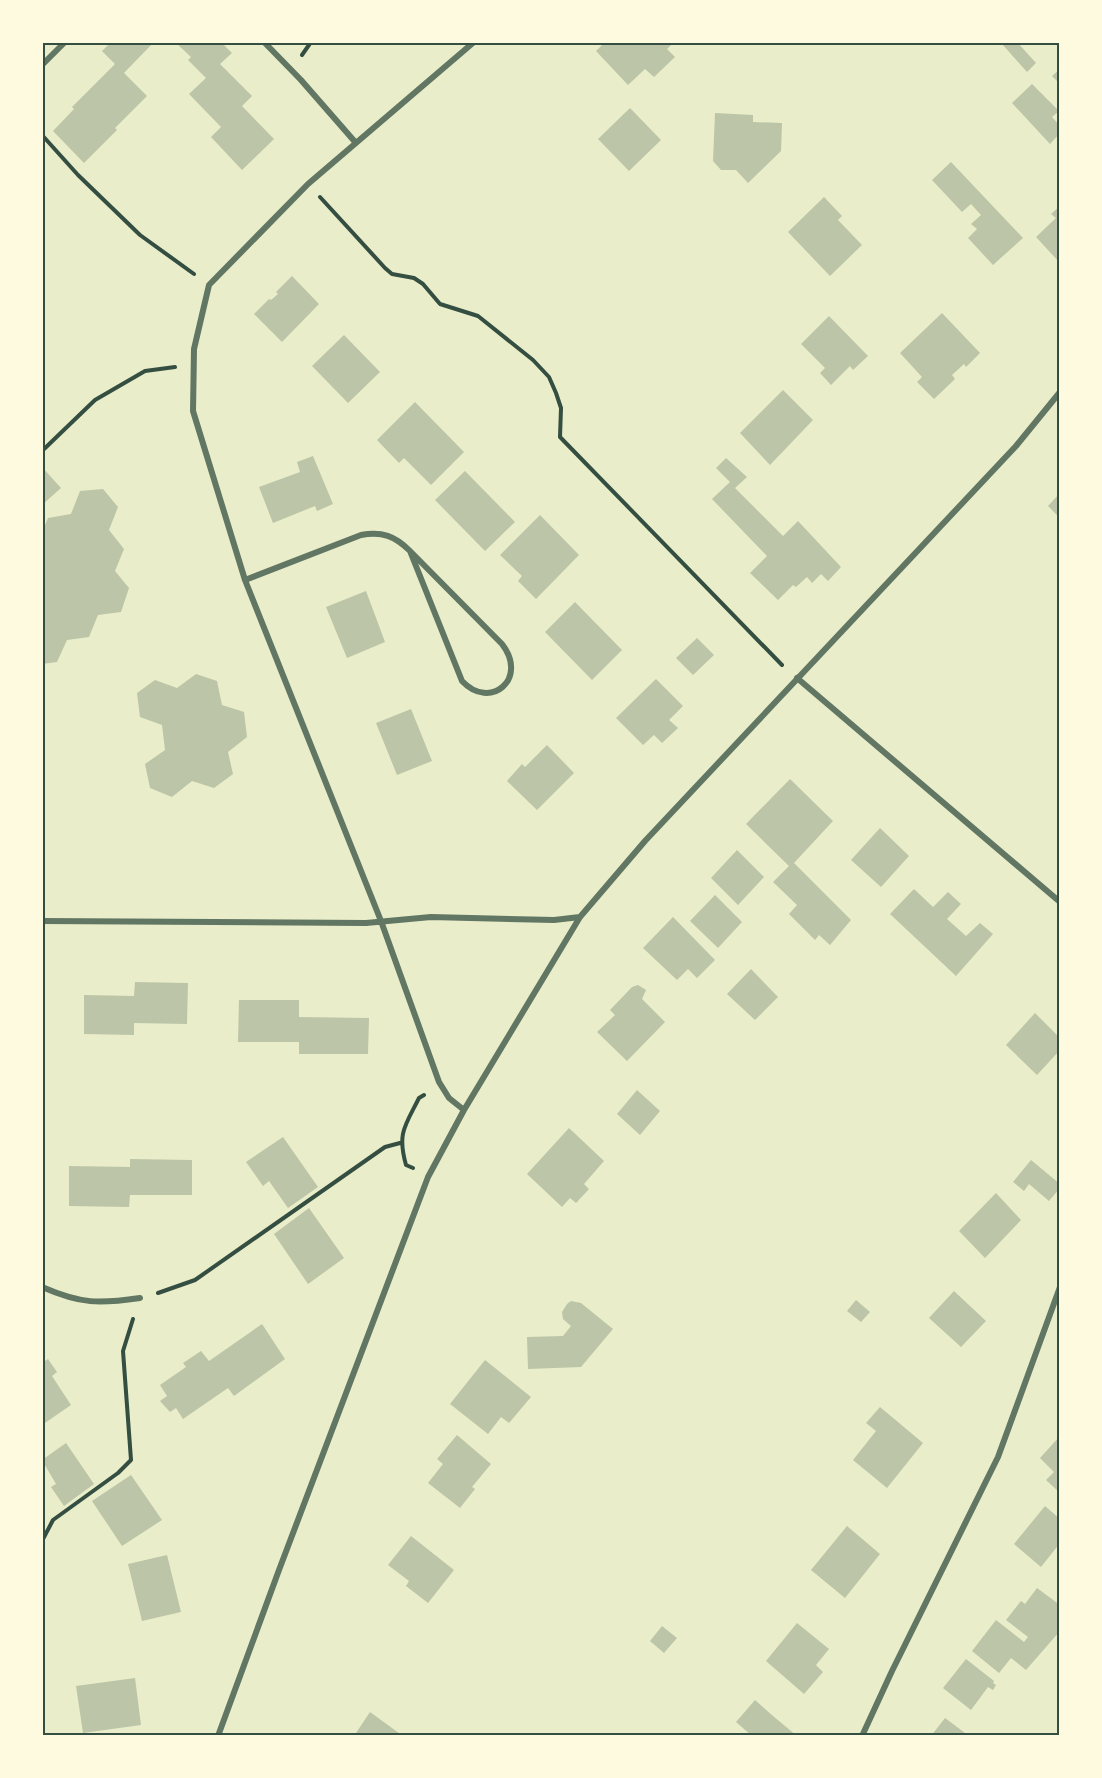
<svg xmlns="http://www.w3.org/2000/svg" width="1102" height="1778" viewBox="0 0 1102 1778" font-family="'Alegreya Sans',sans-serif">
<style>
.building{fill:#bcc5a7}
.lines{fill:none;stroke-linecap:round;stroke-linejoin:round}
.path{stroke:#344e41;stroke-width:4}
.minor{stroke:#617663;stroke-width:6}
.neatline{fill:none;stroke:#344e41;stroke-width:2}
</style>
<rect width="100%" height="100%" fill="#e9edc9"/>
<path class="building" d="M111 42H154L124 73 147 96 115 128 117 130 84 163 53 131 74 109 72 107 115 64 102 51Z
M175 42H221L232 53 220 64 252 96 242 106 274 139 242 170 211 137 221 127 189 94 206 78 188 60 191 57Z
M605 42H674L667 49 675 57 654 77 645 69 628 85 596 51Z
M1007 42H1017L1036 63 1027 72 1003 45Z
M1060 69V84L1052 76Z
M1032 84 1059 111 1052 117 1060 126V133L1050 144 1012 103Z
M630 108 661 140 629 171 598 139Z
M715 113 753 115V122L782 123 781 151 748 183 736 170H721L713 161Z
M951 162 1023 238 993 265 968 238 977 229 971 224 981 215 971 204 962 212 932 180Z
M824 197 842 216 838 220 862 245 830 276 788 232Z
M1060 206V263L1036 237 1056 218 1051 214Z
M292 276 319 304 282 342 254 314 269 299 271 300 278 294 276 292Z
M942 313 980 353 966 367 964 364 952 375 955 379 934 399 917 382 922 377 900 353Z
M829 316 868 356 853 370 850 366 831 385 820 373 825 368 801 344Z
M344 335 380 372 348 403 312 366Z
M783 390 813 420 770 465 740 433Z
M415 402 464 452 431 485 404 458 399 463 377 440Z
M313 456 333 504 317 511 315 506 273 523 259 487 300 472 297 462Z
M726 458 747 477 735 488 783 536 798 521 841 567 828 581 821 574 812 583 807 577 796 587 793 585 778 600 750 573 767 556 712 499 730 482 716 468Z
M42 467 61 488 42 505Z
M465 471 515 522 485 551 435 500Z
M103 489 118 507 109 530 124 549 115 571 129 588 121 612 98 615 89 637 67 640 57 662 42 664V532L48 518 71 514 80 491Z
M1060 493V518L1048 506Z
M540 515 579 555 536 599 518 581 522 576 500 555Z
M366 591 385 642 347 658 326 607Z
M575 602 622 650 592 680 545 632Z
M697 638 714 655 693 675 676 658Z
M196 674 217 681 222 705 244 712 247 737 228 752 233 774 214 788 192 781 172 797 150 788 145 764 165 750 162 725 140 717 137 693 155 680 177 688Z
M656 679 683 706 669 720 678 728 662 743 654 735 643 745 616 718Z
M411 709 432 761 397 775 376 723Z
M547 745 574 773 537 810 507 781 522 764 525 767Z
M790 779 833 821 794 863 851 920 830 945 819 935 815 940 789 914 797 905 773 882 789 866 746 824Z
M880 828 909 856 881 887 851 860Z
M737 850 764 877 738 905 711 878Z
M914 889 933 907 948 892 961 904 947 919 966 936 980 923 993 934 956 976 890 914Z
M715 895 742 922 718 948 690 921Z
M673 917 715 960 697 978 688 969 677 980 643 948Z
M751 969 778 997 755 1020 727 994Z
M135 982 188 983 187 1024 134 1023V1035L84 1034V995L134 996Z
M638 985 646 990 642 999 665 1022 627 1061 597 1032 615 1015 610 1010 632 987Z
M239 1000H299V1017L369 1018 368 1054H299V1042H238Z
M1035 1013 1060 1038V1050L1037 1075 1006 1045Z
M637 1090 660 1111 640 1135 617 1114Z
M569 1128 604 1161 584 1184 589 1189 576 1203 570 1198 562 1207 527 1174Z
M283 1137 318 1187 288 1208 269 1181 263 1186 246 1162Z
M130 1159 192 1160V1195H130L129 1207 69 1206V1166L130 1167Z
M1031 1160 1060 1184V1188L1049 1201 1029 1184 1024 1191 1013 1182Z
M996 1193 1021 1220 985 1258 959 1231Z
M309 1208 344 1258 308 1284 274 1234Z
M954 1291 986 1321 961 1347 929 1318Z
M856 1300 870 1312 861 1322 847 1311Z
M571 1301 581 1303 613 1329 581 1367 528 1369 527 1337 563 1336 571 1326 563 1319 562 1312 567 1304Z
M262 1324 285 1359 234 1396 228 1388 183 1419 176 1408 170 1412 160 1401 167 1396 160 1385 186 1367 183 1363 201 1351 209 1361Z
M48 1359 57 1372 52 1376 71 1405 42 1425V1363Z
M485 1360 531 1397 509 1423 501 1417 488 1434 450 1404Z
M880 1407 923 1443 887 1488 853 1460 876 1431 866 1423Z
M457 1435 491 1464 472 1487 475 1489 460 1508 428 1483 443 1464 437 1459Z
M1060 1436V1493L1046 1480 1054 1472 1040 1458Z
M66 1443 94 1484 64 1506 51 1487 56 1484 42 1460Z
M131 1475 162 1520 122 1546 92 1501Z
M1045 1506 1060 1519V1543L1041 1567 1014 1544Z
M847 1526 880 1554 845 1598 811 1570Z
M411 1536 454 1570 428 1603 406 1586 409 1581 388 1565Z
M167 1555 181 1612 142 1621 128 1564Z
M1037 1588 1060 1605V1631L1026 1670 1011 1658 999 1673 972 1651 996 1620 1024 1642 1028 1637 1006 1620 1021 1601 1025 1604Z
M797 1623 829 1649 816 1665 823 1672 804 1694 766 1661Z
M662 1626 677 1638 664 1653 650 1641Z
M966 1659 994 1681 993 1683 996 1685 993 1690 988 1687 971 1710 943 1688Z
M135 1678 141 1725 83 1733 76 1686Z
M755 1700 773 1716 797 1736H752L736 1722Z
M370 1712 403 1736H354Z
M945 1718 969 1736H931Z"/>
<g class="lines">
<path class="path" d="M302 55 311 42
M42 135 78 175 140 235 194 274
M320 197 385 268 392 274 414 278 423 284 440 304 478 316 533 360 549 377 556 393 561 408 560 437 782 665
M42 451 95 400 145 371 175 367
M413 1168 406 1165C397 1133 405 1126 419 1098L424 1095
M158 1293 195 1280 385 1147 400 1143
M42 1541 53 1520 118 1473 131 1460 123 1351 133 1319
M42 1728 43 1736"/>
<path class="minor" d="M264 42 301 80 356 143
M42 65 65 42
M245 580 361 535C382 531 395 536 410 551L502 644C529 679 490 711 462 681L410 551
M797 678 1060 902
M42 921 366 923 431 917 554 920 580 917
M464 1110 449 1098 439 1082 381 921 245 580 193 411 194 349 209 285 308 184 474 42
M42 1287C81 1304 99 1304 140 1298
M218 1736 279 1570 428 1177 464 1110 580 917 645 841 1016 446 1060 392
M862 1736 892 1671 998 1457 1060 1287"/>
</g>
<rect width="1102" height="1778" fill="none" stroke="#fefae0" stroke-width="87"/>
<rect x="44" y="44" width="1014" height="1690" class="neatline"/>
</svg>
